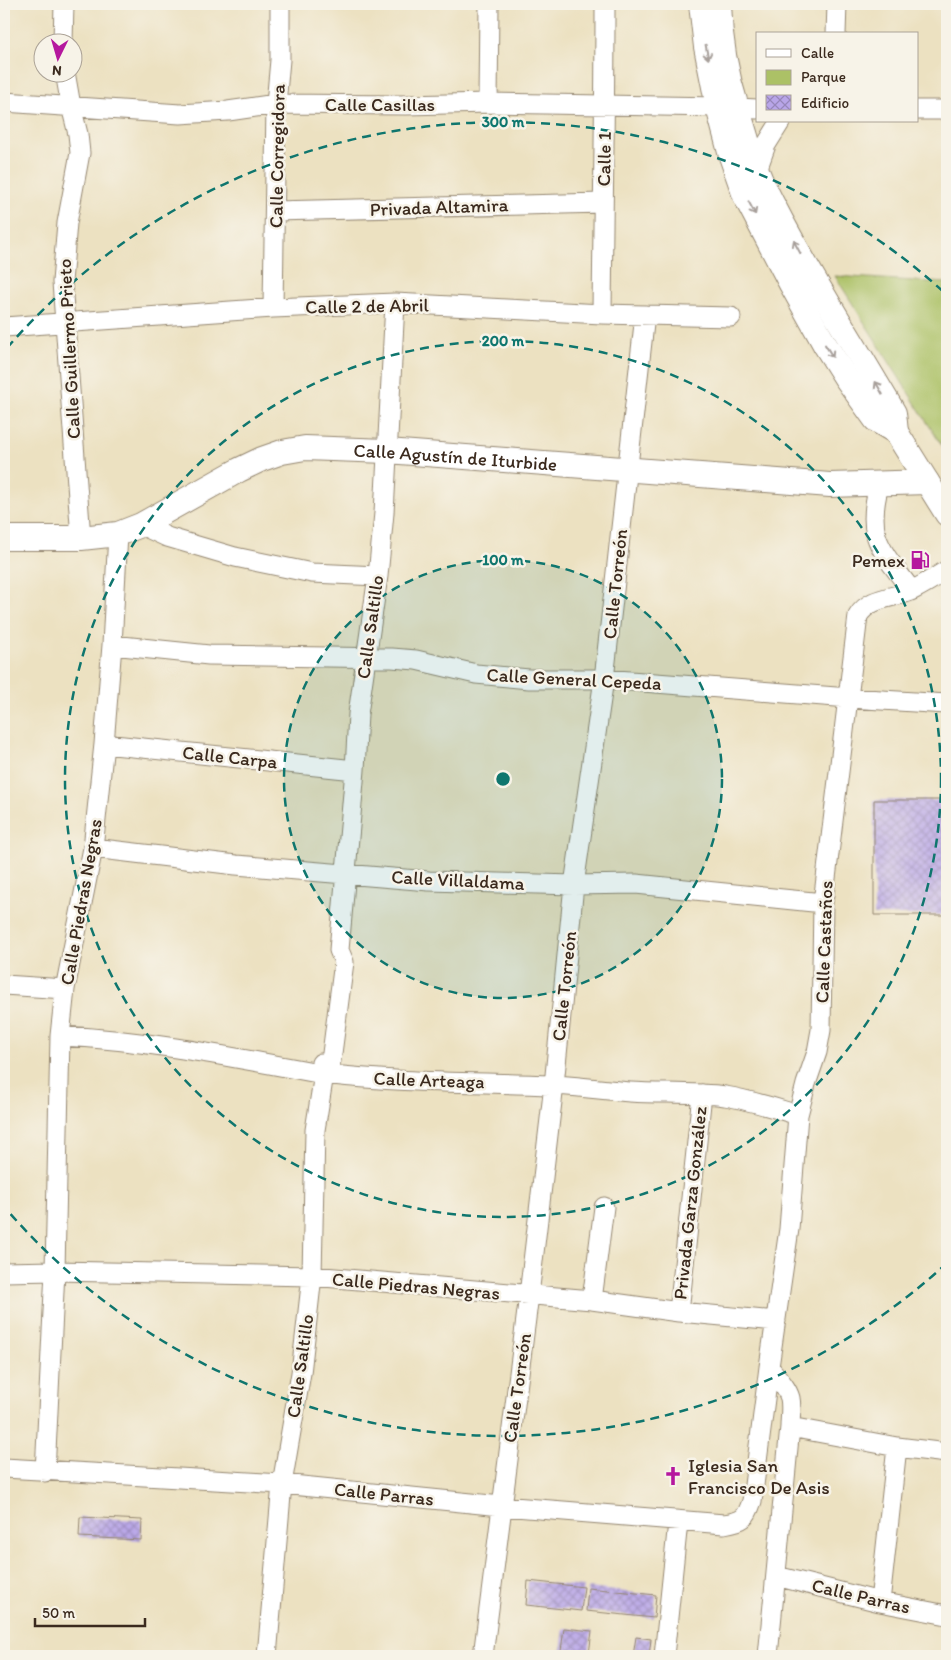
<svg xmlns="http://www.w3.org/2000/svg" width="951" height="1660" viewBox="0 0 951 1660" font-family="Itim,sans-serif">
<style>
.green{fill:#acc166;stroke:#747642}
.building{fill:url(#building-cross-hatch)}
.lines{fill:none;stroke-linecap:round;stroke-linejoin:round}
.minor-casing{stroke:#948670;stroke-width:21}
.major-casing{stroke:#948670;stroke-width:26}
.minor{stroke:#fff;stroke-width:19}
.major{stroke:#fff;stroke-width:24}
.oneway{stroke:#a79f9a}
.ring{fill:none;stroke:#0f766e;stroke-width:2.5;stroke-dasharray:9 6}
.labels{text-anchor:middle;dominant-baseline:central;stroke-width:5;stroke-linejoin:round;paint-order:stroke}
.street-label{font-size:19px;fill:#3b2a1e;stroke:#f7f3e8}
.poi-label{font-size:19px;fill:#3b2a1e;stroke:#f7f3e8;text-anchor:end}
.centre{fill:#0f766e;stroke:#f7f3e8;stroke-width:2.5}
.ring-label{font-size:15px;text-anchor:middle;font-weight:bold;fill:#0f766e;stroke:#f7f3e8;stroke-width:5;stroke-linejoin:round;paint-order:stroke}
</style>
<defs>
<pattern id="building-cross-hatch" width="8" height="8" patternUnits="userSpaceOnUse" patternTransform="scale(1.25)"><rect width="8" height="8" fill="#b8a5e8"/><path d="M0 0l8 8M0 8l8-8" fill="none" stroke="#9787bb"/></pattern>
</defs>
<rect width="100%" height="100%" fill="#f7f3e8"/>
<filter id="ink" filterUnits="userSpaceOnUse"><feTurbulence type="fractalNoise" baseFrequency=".02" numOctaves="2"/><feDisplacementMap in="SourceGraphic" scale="10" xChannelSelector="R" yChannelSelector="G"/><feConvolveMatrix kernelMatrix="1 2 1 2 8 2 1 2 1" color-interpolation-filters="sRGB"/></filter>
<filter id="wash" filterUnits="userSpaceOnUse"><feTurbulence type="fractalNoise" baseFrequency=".0096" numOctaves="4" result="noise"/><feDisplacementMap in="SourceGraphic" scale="20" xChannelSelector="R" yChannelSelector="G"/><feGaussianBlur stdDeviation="1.12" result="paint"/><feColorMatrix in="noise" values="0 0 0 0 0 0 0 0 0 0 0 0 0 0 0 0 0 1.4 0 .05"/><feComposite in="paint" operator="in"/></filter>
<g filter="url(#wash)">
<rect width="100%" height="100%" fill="#ece1c1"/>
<path class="green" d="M835 276 947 283V454Z"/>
<g id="blocks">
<path class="building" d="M874 800H947V915H874Z
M80 1517 142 1520 141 1540 79 1537Z
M528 1581 584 1587 581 1611 526 1605Z
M588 1588 656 1595 654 1618 586 1611Z
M564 1628 592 1631 589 1654 561 1651Z
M636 1637 651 1639 649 1656H633Z"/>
</g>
</g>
<g filter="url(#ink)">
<use href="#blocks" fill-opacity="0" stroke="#948670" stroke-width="1"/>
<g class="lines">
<g class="minor-casing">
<path id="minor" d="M836 34 837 4
M63 42 64 4
M65 72 71 106 78 134 80 153 67 223 62 282 81 538
M4 102 180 114 228 111 276 104 406 105 488 103 718 107 757 109
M488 103 489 4
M917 110H947
M757 170 766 145 781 121
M275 211 603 203
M273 308 276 104 280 60V4
M602 314C603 210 605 107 605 4
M4 327 273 308 395 303 602 314 731 317
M879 485C875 500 872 519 876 535 882 555 899 573 911 590
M141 525 167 537 235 557 312 573 378 576
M112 645 209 655 392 658 416 660 476 674 529 679H604L849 698 947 704
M104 744 355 770
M93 848 236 865 429 881 574 885 636 884 823 903
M4 985 65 989
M60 1036C149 1040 236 1058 324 1074 399 1083 475 1082 551 1085 577 1086 604 1090 630 1092 662 1094 693 1092 725 1096 750 1100 774 1108 798 1115
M324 1074 331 1061 344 962 339 950 355 770 358 714 378 576 384 513 395 303
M4 1272 55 1271 312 1276 592 1300 679 1312 776 1321
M592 1300 604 1207
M679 1312 702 1094
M790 1427 897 1447 947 1453
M4 1468 282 1484 501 1506 724 1524C743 1521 746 1519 752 1501L769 1367
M45 1472 55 1271 60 1036 65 989 93 848 104 744 112 645 118 534
M776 1576 880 1602 947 1615
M880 1602 897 1447
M267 1656 282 1484 301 1373 312 1276 315 1130 324 1074 321 1063
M483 1656 529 1295 554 1085 574 885 604 679 645 315
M664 1656 678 1522
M768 1656 790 1427C790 1418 792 1407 790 1398 787 1387 776 1376 769 1367L789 1229 798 1115 806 1084 817 1052 821 1030 823 903 858 616C870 596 894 599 913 590 925 584 936 577 947 570"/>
</g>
<g class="major-casing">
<g id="major">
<path d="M701 4 706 47 718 107 731 156 745 196 791 284 824 343 846 378 876 420 896 432 947 514"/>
<path d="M719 4C720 39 726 74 737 108 746 133 751 159 762 183 801 263 850 337 894 413L896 432"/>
<path id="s1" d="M4 538H81L118 534 141 525 239 470 262 459 282 452 305 448 387 451 830 485 927 482"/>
</g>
</g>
<use href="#minor" class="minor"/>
<use href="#major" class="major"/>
</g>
<defs><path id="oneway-shaft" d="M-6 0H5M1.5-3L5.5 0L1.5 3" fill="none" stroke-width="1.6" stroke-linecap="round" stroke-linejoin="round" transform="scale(1.25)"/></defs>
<g class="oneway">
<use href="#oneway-shaft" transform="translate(707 52) rotate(79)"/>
<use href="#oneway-shaft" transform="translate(752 208) rotate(62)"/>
<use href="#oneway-shaft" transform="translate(797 247) rotate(-118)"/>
<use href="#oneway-shaft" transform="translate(829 351) rotate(58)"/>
<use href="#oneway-shaft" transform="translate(879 388) rotate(-120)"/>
</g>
</g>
<circle cx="503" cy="779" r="219" fill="#0f766e" fill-opacity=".12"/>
<g class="ring">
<circle cx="503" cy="779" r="219"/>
<circle cx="503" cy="779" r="438"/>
<path d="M947 1263A657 657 0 0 1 7 1210M7 348A657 657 0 0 1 947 295"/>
</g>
<defs>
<g id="fuel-bare" transform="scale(1.5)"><path d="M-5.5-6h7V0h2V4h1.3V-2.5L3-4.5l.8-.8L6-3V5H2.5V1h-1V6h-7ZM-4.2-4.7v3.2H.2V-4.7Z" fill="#b5179e" stroke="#f7f3e8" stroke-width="2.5" paint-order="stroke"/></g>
<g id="church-bare" transform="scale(1.5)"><path d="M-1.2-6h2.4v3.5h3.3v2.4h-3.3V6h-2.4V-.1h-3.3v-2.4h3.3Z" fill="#b5179e" stroke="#f7f3e8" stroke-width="2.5" paint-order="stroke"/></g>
</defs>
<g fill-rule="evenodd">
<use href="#fuel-bare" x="920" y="560"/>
<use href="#church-bare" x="673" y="1476"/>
</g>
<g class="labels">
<g class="street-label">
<text x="380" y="104">Calle Casillas</text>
<text transform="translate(277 156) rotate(-89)">Calle Corregidora</text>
<text transform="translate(604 159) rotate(-89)">Calle 1</text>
<text transform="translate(439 207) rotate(-2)">Privada Altamira</text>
<text transform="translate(367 306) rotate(-1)">Calle 2 de Abril</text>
<text transform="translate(69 349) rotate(-93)">Calle Guillermo Prieto</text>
<text stroke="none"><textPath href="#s1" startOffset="472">Calle Agustín de Iturbide</textPath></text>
<text transform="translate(615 584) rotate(-84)">Calle Torreón</text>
<text transform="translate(370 627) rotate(-82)">Calle Saltillo</text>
<text transform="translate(574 679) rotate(3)">Calle General Cepeda</text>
<text transform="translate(230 757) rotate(6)">Calle Carpa</text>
<text transform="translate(458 880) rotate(3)">Calle Villaldama</text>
<text transform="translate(81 902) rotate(-80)">Calle Piedras Negras</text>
<text transform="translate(824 942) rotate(-88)">Calle Castaños</text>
<text transform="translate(564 986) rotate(-84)">Calle Torreón</text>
<text transform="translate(429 1080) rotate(2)">Calle Arteaga</text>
<text transform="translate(690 1203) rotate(-84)">Privada Garza González</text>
<text transform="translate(416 1286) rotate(5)">Calle Piedras Negras</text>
<text transform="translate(300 1366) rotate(-82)">Calle Saltillo</text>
<text transform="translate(517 1388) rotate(-82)">Calle Torreón</text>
<text transform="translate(384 1494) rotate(6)">Calle Parras</text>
<text transform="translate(861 1596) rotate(13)">Calle Parras</text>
</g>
<g class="poi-label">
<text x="905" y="560">Pemex</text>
<text x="688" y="1465" text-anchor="start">Iglesia San<tspan x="688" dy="22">Francisco De Asis</tspan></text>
</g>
</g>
<circle cx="503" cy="779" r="8" class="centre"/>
<g class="ring-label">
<text x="503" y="127">300 m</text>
<text x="503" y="346">200 m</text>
<text x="503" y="565">100 m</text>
</g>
<rect width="951" height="1660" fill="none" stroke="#f7f3e8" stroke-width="20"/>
<rect x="756" y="32" width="162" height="90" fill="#f7f3e8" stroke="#aca397"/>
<rect x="766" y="49" width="25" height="8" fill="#ffffff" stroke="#aca397"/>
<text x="801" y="58" font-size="15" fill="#3b2a1e">Calle</text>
<rect x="766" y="70" width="25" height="15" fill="#acc166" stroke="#aca397"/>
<text x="801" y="82" font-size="15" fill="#3b2a1e">Parque</text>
<rect x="766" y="95" width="25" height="15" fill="url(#building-cross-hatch)" stroke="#aca397"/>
<text x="801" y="108" font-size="15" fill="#3b2a1e">Edificio</text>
<g transform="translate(58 58) rotate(185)"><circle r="24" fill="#f7f3e8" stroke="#aca397"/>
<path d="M0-4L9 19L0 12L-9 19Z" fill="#b5179e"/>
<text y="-8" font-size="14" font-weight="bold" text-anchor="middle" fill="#3b2a1e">N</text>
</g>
<path d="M35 1618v8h110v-8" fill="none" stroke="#3b2a1e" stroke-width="2.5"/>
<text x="42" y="1618" font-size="15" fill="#3b2a1e" stroke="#f7f3e8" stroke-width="4" paint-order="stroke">50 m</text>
</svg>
